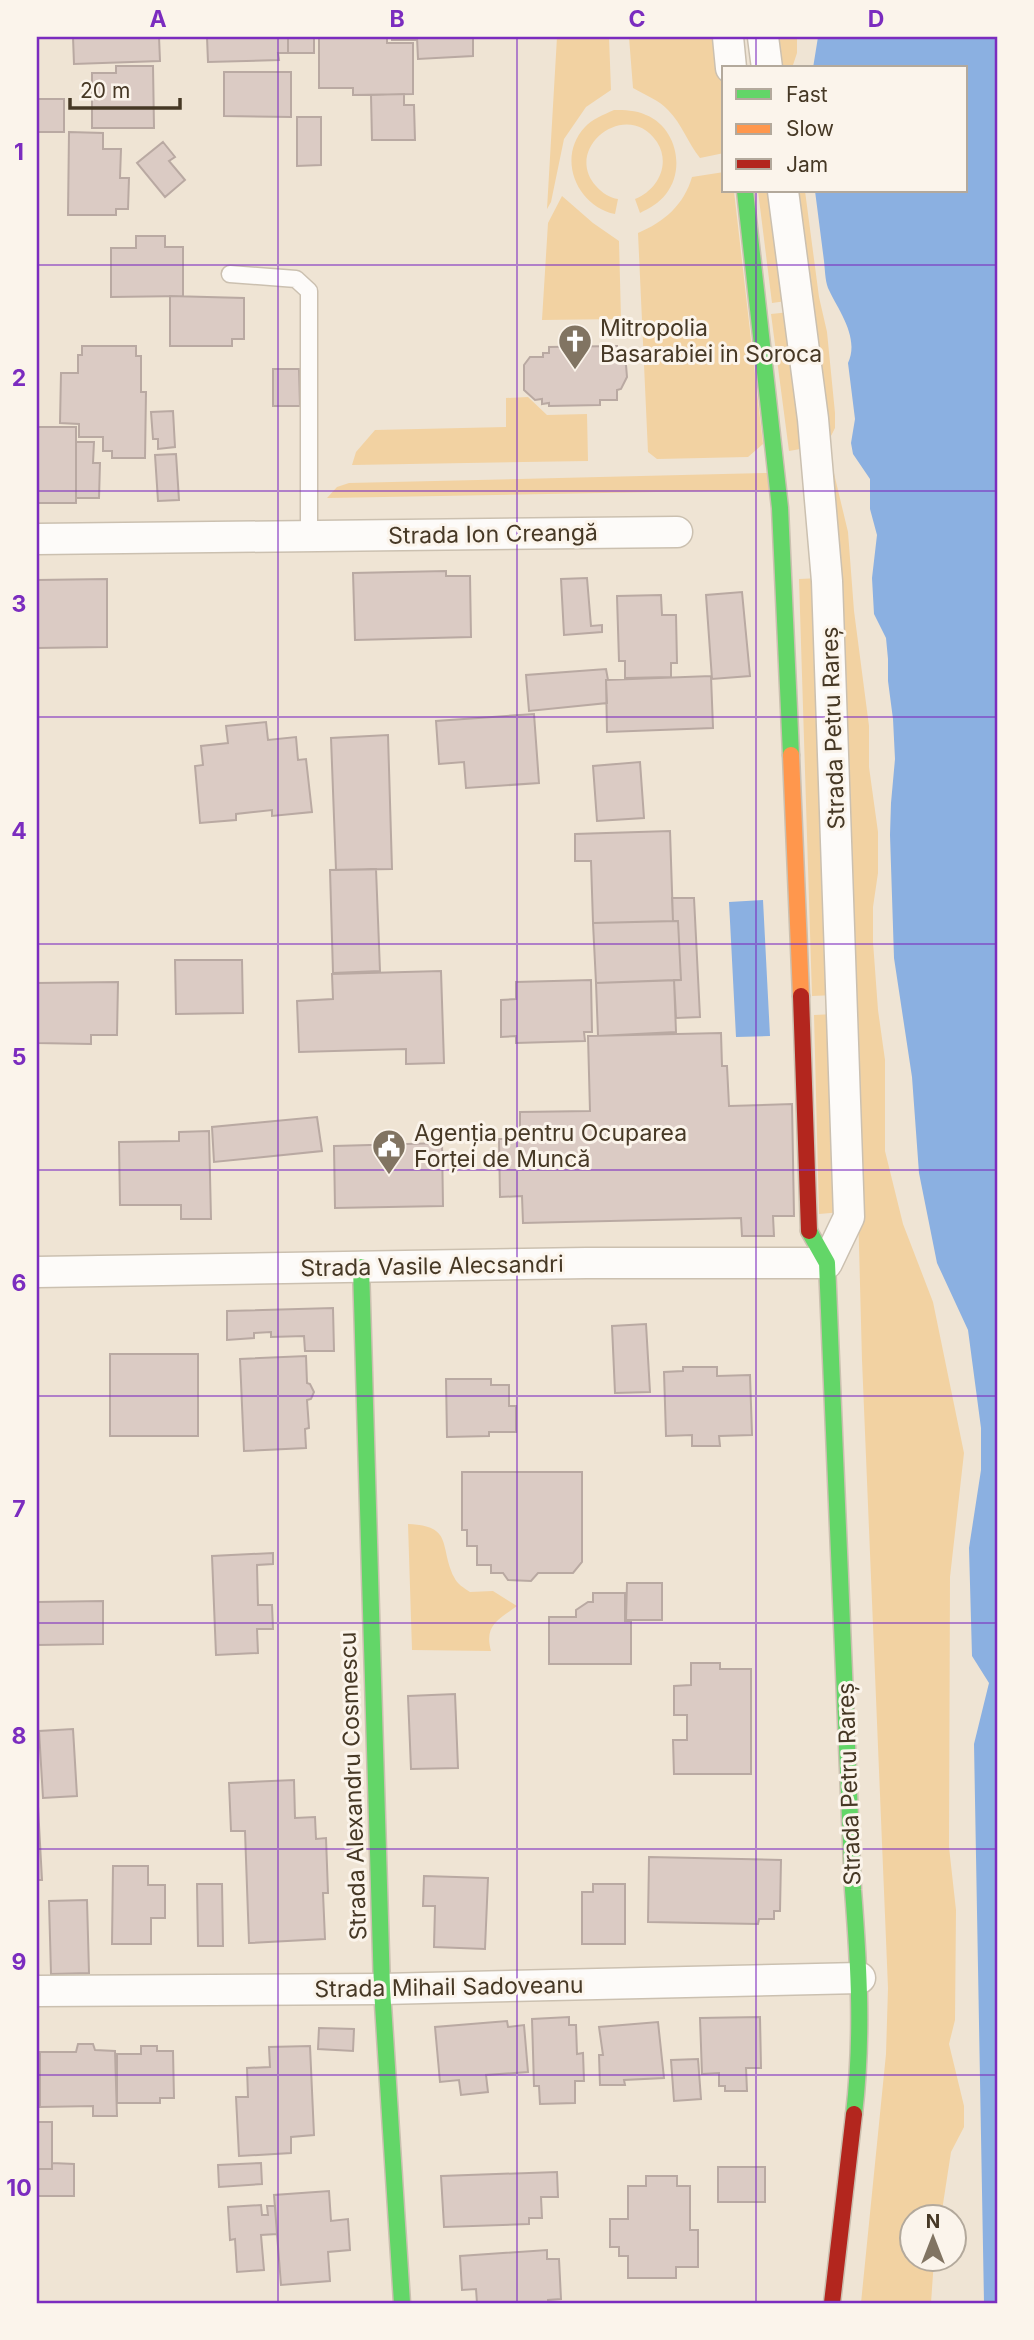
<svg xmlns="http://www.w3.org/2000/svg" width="1034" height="2340" viewBox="0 0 1034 2340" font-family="Inter,sans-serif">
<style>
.green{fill:#f2d2a2}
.water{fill:#8bb0e1}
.building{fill:#dbcbc4;stroke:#b9a9a2;stroke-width:2}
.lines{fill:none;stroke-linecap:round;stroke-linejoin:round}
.lane-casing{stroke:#cbc0b0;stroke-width:19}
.street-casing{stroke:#cbc0b0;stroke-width:33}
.fast-casing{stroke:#cbc0b0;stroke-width:19}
.slow-casing{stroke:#cbc0b0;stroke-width:19}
.jam-casing{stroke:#cbc0b0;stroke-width:19}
.lane{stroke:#fdfbf9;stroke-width:16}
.street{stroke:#fdfbf9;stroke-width:30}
.fast{stroke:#63d668;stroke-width:16}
.slow{stroke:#ff974d;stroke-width:16}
.jam{stroke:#b3261e;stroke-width:16}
.grid{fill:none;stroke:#7b2cbf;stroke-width:2;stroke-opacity:0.55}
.labels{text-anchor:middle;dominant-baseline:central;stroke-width:6;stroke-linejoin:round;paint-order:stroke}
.poi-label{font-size:23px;fill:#463825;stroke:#fbf4eb;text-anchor:start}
.street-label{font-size:23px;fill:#463825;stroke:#fbf4eb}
.neatline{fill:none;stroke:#7b2cbf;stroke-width:2.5}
.grid-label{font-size:23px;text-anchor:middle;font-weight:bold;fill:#7b2cbf}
</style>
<rect width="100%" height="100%" fill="#efe4d4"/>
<path class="green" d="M557 37H609L611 90 586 107 564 139 551 202 547 209Z
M629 37H718L724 90V153L700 158C688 143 682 124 668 110 659 100 645 95 633 88Z
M776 37H797V53L792 68H779Z
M614 110C625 110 635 110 646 115 676 127 686 169 666 194 659 203 650 208 640 213L635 199C658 190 671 164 657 142 627 97 562 148 596 186 602 193 610 198 618 199L615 214C577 206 556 158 585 127 592 119 603 115 614 110Z
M724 172V191H734L763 444 748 457 657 459 648 452 638 233C664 222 684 205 692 177Z
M758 191H773L786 301 772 303Z
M797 191H805L819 297 827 332 835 413V428L830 438 832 465 848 532 854 611 869 726V767L878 832V873L873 907V942L878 1010 885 1060V1151L903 1224 933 1302 964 1453 950 1577 949 1847 956 1910 955 2020 949 2044 964 2106V2127L951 2152 941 2217 912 2218V2260H934L931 2303H861L886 2054 888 1988 862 1360 853 1018Z
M562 196 593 223 619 241 621 319 542 320 548 223Z
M790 312 806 448 789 451 771 314Z
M528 397 547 415 587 414 588 461 352 465 356 452 375 430 506 427V398Z
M767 473 769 490 327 498 337 487 349 483Z
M820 578 835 995 812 996 799 579Z
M835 1014 842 1212 819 1214 814 1015Z
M408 1524C454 1526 439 1546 454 1577 457 1584 464 1588 470 1592L493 1591 517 1606C498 1620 484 1625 491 1651L412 1650Z"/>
<path class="water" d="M818 37H997V2303H984L974 1744 989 1683 972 1656 969 1548 981 1470V1428L968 1330 937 1263 919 1173 912 1077 894 958 890 835 891 803 895 759 893 719 888 681V659L886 638 874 614 872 578 877 535 870 509V479L853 454 851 443 855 419 848 363C860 337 838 310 828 288 825 280 825 269 824 261 821 237 818 214 815 191H966V68H813Z
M763 900 770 1036 736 1037 729 902Z"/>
<path class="building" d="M73 37H159L160 61 74 64Z
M207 37H288V53H278L279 60 208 62Z
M288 37H314V53H288Z
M319 37H387V43H413V94L353 95V88H319Z
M392 37H417V40H392Z
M417 37H473V56L418 59Z
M116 66H153L154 128H92V73H116Z
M224 72H291V117L224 116Z
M404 94V105H414L415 140H372L371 95Z
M37 99H64V132H37Z
M297 117H321V165L297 166Z
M69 132 103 133V149H121L120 178H129L128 209H116V215H68Z
M163 142 175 157 169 161 185 180 165 197 137 163Z
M136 236H165V247H183V296L111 297V248H136Z
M170 296 244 298V339H232V346H170Z
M82 346H136V356H141V392H146L145 458H112V451H103V437H79V424L60 423 61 373H78V355H82Z
M617 346V359L626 365 627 377 621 389 617 390V400H600V405L549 406V403L542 404V399L535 400 524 390V365L530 357H543V353H549V347Z
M273 369H299L300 406H273Z
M173 411 175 447 158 449V439H153L151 412Z
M37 427H76V503H37Z
M76 442H94L93 463H100L99 498H76Z
M176 454 179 500 158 501 155 455Z
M446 571V576H470L471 637 355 640 353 573Z
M587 578 591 626 602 625V632L564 635 561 579Z
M107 579V647L37 648V580Z
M742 592 750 676 712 679 706 595Z
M661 595 662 615H676L677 663H671V677L625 678V661H619L617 596Z
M606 669 608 680H606L607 703 529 711 526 675Z
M711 676 713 728 607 732 606 680Z
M534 714 539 783 466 788 464 762 439 764 436 721Z
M266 722 268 740 296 737 298 760 306 759 312 812 272 816V810L236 814V820L200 823 195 766 203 765 201 746 228 743 226 726Z
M388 735 392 869 336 870 331 738Z
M640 762 644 818 597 821 593 766Z
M670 831 673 921 593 923 591 861H575V834Z
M376 869 380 971 333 973 330 870Z
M672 898H694L700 1017 676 1018 674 980H681L678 921H673Z
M678 921 681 980 596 983 593 923Z
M175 960H242L243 1013 176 1014Z
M441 971 444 1063 406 1064V1049L299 1052 297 1001 333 999 332 974Z
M591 980 592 1032H584L585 1041 516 1043V1036L501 1037V1000L516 999V982Z
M674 980 676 1032 598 1036 596 983Z
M118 982 117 1035H91V1044L37 1043V983Z
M721 1033 722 1066H727L729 1106 792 1104 794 1216H773L774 1236H742L741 1218 523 1223 522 1196 500 1197 499 1139H520V1112L590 1111 588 1036Z
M317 1117 322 1151 214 1162 212 1127Z
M209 1131 211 1219H181V1205H120L119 1142 179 1141V1132Z
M442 1143 443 1206 335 1208 334 1146Z
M333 1308 334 1351H305L304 1336 271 1337V1332L254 1333V1338L227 1340V1311Z
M646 1324 650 1392 615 1393 612 1326Z
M110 1354H198V1436H110Z
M306 1356 307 1383 310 1384 314 1392 311 1399 307 1400 309 1428 305 1429 306 1448 244 1451 240 1359Z
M683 1367H717V1376L750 1375 752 1435 719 1436 720 1446H692V1435L666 1436 664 1372 683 1371Z
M446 1379H491V1385H509V1406H516V1432H489V1436L447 1437Z
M462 1472H582V1562L573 1573H538L531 1581 508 1580 503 1573H491V1565H477V1546H467V1530H462Z
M273 1553V1564L257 1565 258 1605H272L273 1629H257L258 1653 216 1655 212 1556Z
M627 1583H662V1620H626Z
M593 1593H625V1621H631V1664H549V1617H576V1610L588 1602H593Z
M103 1601V1644L37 1645V1602Z
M691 1663H720V1669H751V1774H674L673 1740H687V1715H674V1686L691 1685Z
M455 1694 458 1768 411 1769 408 1696Z
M73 1729 77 1796 43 1798 39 1731Z
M294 1780 295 1818 315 1817 316 1839 326 1838 328 1893H323L325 1939 249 1943 245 1831H231L229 1783Z
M37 1788 42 1880H37Z
M649 1857 781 1860 780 1911H774V1919H759L758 1924 648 1922Z
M113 1866H148V1885H165V1918H151V1944H112Z
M424 1876 488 1878 485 1949 434 1947 435 1906H423Z
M197 1884H222L223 1946H198Z
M593 1884H625V1944H582V1892H593Z
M87 1900 89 1973 51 1974 49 1901Z
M569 2017V2025H576L577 2054 583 2053 584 2081H575V2103L540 2104 539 2086H534L532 2019Z
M760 2017 761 2068H746L747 2091H725V2086H719V2073L702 2074 700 2018Z
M507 2021 508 2027 524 2025 528 2072 486 2075 488 2092 461 2095 459 2080 440 2082 435 2027Z
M658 2022 664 2078 624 2080 625 2085H600L599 2055H603L599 2027Z
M319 2028 354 2029 353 2051 318 2049Z
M78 2044H93L95 2050 115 2051 117 2116H93V2106L40 2107V2052H76Z
M141 2046H157V2051H173L174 2098H160V2103H117V2054H141Z
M310 2046 314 2135 291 2137V2153L239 2156 236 2097H248L247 2068 270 2067 269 2047Z
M698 2059 701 2099 674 2101 671 2060Z
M37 2122H52V2169H37Z
M52 2163 74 2164V2196H37V2169H52Z
M261 2163 262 2184 219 2187 218 2165Z
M718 2167H765V2202H718Z
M557 2172 558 2197H541L542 2218H529V2224L444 2227 441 2176Z
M646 2176H677V2186H690V2230H698V2267H676V2278H628V2256H619V2247H610V2219H628V2186H646Z
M329 2191 331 2221 348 2219 350 2250 328 2252 330 2281 281 2285 274 2195Z
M261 2205 262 2215H268L267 2206H275L277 2234 261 2235 264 2270 237 2272 235 2239 230 2240 228 2207Z
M547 2250V2259H559L561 2299 548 2300V2303H477L476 2289 462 2290 460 2256Z"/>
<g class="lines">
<g class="lane-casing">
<path id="lane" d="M230 274 296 279 309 291V536"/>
</g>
<g class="street-casing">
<path id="street" d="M728 37 731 68
M763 37 767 68
M37 539 677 532
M37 1272 586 1263H827L849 1217 827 581 813 419 783 191
M37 1991 382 1989 860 1978"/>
</g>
<g class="fast-casing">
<path id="fast" d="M745 191 780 508 791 755
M809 1231 827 1263 853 1890C859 1967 863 2037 854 2114
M361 1267 382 1989 402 2303"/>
</g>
<g class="slow-casing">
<path id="slow" d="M791 755 801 996"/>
</g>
<g class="jam-casing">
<path id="jam" d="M801 996 809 1231
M832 2303 854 2114"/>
</g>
<use href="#lane" class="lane"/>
<use href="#street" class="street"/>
<use href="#fast" class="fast"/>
<use href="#slow" class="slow"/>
<use href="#jam" class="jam"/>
</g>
<path class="grid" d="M278 37V2303M517 37V2303M756 37V68M756 191V2303M37 265H997M37 491H997M37 717H997M37 944H997M37 1170H997M37 1396H997M37 1623H997M37 1849H997M37 2075H997"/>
<defs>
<g id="church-pin" transform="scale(1.75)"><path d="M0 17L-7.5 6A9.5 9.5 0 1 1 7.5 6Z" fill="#817462" stroke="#fbf4eb"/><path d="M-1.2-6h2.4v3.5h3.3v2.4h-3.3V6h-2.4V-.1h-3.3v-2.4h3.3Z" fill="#fff"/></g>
<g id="civic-pin" transform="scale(1.75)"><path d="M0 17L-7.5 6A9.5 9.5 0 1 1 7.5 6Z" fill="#817462" stroke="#fbf4eb"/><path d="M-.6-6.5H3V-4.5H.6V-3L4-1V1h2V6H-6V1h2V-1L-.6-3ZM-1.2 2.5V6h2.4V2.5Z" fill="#fff"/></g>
</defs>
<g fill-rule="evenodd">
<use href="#church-pin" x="575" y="341"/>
<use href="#civic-pin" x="389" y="1146"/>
</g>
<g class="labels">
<g class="poi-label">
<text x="600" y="328">Mitropolia<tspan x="600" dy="26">Basarabiei in Soroca</tspan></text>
<text x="414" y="1133">Agenția pentru Ocuparea<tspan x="414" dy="26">Forței de Muncă</tspan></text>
</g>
<g class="street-label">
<text transform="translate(493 534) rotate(-1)">Strada Ion Creangă</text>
<text transform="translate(833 728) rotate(-92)">Strada Petru Rareș</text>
<text transform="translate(432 1266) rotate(-1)">Strada Vasile Alecsandri</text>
<text transform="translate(849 1784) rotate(-92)">Strada Petru Rareș</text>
<text transform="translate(353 1786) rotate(-92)">Strada Alexandru Cosmescu</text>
<text transform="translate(449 1987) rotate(-1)">Strada Mihail Sadoveanu</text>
</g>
</g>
<rect width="1034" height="2340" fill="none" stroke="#fbf4eb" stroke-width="77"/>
<rect x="722" y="66" width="245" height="126" fill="#fbf4eb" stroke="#b3a99c" stroke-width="2"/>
<rect x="736" y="89" width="35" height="10" fill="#63d668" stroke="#b3a99c" stroke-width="2"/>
<text x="786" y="102" font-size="21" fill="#463825">Fast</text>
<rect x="736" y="124" width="35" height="10" fill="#ff974d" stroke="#b3a99c" stroke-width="2"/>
<text x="786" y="136" font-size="21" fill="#463825">Slow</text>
<rect x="736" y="159" width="35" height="10" fill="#b3261e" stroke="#b3a99c" stroke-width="2"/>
<text x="786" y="172" font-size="21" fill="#463825">Jam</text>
<g transform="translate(933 2238)"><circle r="33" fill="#fbf4eb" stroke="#b3a99c" stroke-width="2"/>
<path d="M0-5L12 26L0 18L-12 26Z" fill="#817462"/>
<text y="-10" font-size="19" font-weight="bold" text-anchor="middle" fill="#463825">N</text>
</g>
<path d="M70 98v10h110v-10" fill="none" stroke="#463825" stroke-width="3.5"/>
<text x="80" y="98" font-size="21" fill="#463825" stroke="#fbf4eb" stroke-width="5" paint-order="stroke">20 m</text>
<rect x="38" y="38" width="958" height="2264" class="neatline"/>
<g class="grid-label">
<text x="158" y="27">A</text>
<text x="397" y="27">B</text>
<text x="637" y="27">C</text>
<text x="876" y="27">D</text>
<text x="19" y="160">1</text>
<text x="19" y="386">2</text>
<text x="19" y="612">3</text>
<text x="19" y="839">4</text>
<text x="19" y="1065">5</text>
<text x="19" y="1291">6</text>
<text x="19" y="1517">7</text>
<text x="19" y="1744">8</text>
<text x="19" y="1970">9</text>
<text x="19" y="2196">10</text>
</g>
</svg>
